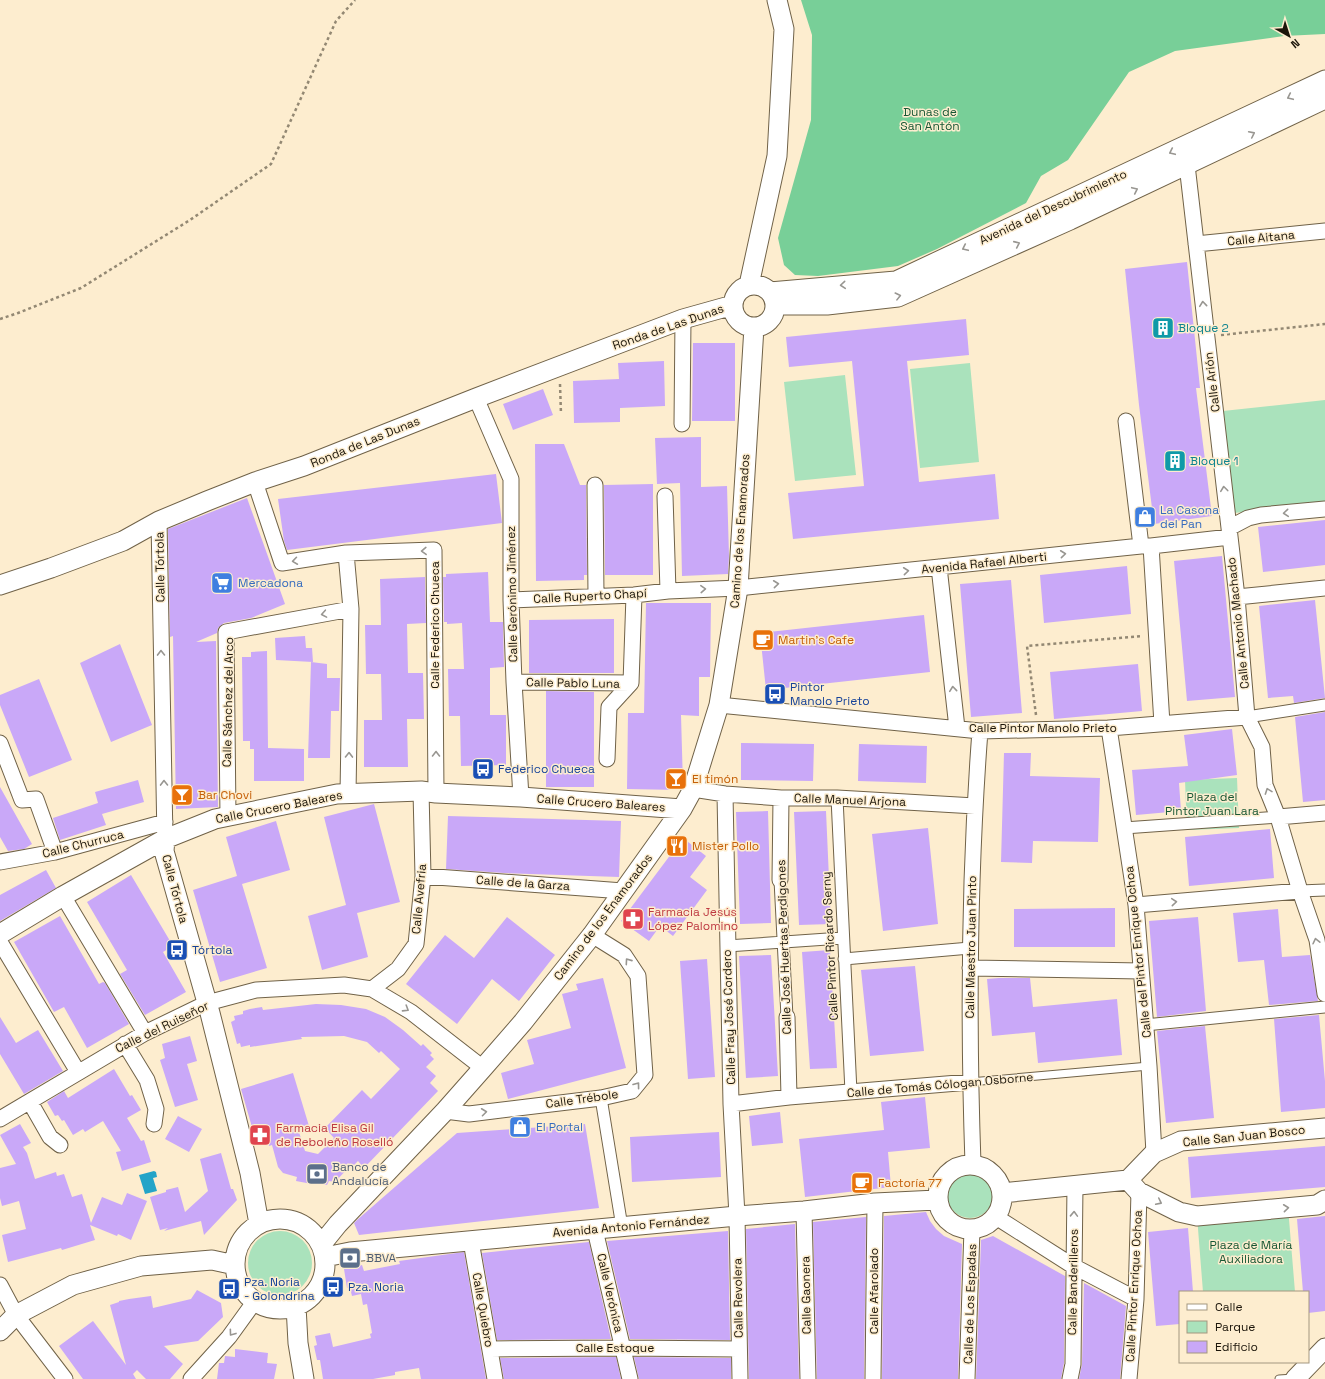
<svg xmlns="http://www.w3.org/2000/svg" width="1325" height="1379" viewBox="0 0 1325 1379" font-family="'Space Grotesk',sans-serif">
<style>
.green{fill:#aae2bc}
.forest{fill:#78cf98}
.water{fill:#24a4c8}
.building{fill:#c9a8f8}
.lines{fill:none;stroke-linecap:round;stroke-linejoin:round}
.service-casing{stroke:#706248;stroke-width:9}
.pedestrian-casing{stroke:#706248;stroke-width:13}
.minor-casing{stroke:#706248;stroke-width:17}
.tertiary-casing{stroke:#706248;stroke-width:21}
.path{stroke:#938873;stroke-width:2.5;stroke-dasharray:3 3;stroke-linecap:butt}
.service{stroke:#fff;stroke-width:7}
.pedestrian{stroke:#fff;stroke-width:11}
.minor{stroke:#fff;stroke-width:15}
.tertiary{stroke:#fff;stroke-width:19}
.oneway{stroke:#989691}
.labels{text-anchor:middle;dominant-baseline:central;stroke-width:3;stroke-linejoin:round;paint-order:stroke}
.park-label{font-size:12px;fill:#175734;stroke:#fdedcf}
.street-label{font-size:12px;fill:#1b150a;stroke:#fdedcf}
.culture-label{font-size:12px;fill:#0d838f;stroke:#fdedcf;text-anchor:start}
.shop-label{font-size:12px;fill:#366cbe;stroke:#fdedcf;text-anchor:start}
.food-label{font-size:12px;fill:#c56008;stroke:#fdedcf;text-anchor:start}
.transit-label{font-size:12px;fill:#164399;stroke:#fdedcf;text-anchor:start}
.health-label{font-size:12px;fill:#be3a42;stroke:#fdedcf;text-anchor:start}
.service-label{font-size:12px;fill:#4e5e75;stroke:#fdedcf;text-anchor:start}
</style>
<rect width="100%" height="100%" fill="#fdedcf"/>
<path class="green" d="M970 363 979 462 920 468 910 369Z
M845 375 856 475 795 481 784 382Z
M1325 400V503L1234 513 1223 411Z
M1237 778 1239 828 1187 830 1185 780Z
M947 1195a23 23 0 1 1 46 0a23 23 0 1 1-46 0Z
M1288 1207 1295 1292H1203L1197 1216Z
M248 1263a32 32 0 1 1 64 0a32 32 0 1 1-64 0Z"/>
<path class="forest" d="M801 0H1325V34L1284 36 1175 51 1129 72 1068 160 1041 176 1026 203 937 249 898 266 818 276 795 275 784 265 778 238 811 120 812 35Z"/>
<path class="water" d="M154 1171 156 1172 157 1177 153 1178 157 1191 145 1194 139 1175Z"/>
<path class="building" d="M1187 262 1200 388H1196L1212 516 1154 524 1139 405 1125 269Z
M966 319 969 355 907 361 919 482 995 474 999 519 793 539 788 493 864 486 852 361 789 367 786 337Z
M693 343H735V421H692Z
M664 361 665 406 620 408V422L574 423 573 381 619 379 618 363Z
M543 389 553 415 513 430 503 404Z
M701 437V487L727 486 729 556 728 574 682 576 680 483 657 484 655 438Z
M535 444H564L580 485H586L587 575H584V580L536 581Z
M496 474 502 523 287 550 284 541 278 499Z
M653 484V575H605L604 485Z
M247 498 285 604 251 618 224 623 218 628 217 633 196 642 216 641 218 807 176 809 173 636 170 637 168 529Z
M1325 520V565L1263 572 1258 527Z
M1222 556 1235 697 1187 701 1174 561Z
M1127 566 1131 614 1044 623 1040 575Z
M488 572 490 622H503L504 667 490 668V715H506V765L461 766 460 716H449L448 669H464L462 623 447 624V622H444L443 577H446V574Z
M425 577 426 623 407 624 408 673H423L424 719H407L408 767H364V720H382L381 674H366L365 625H381L380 579Z
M1011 580 1022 713 971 717 960 584Z
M1315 600 1325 698 1294 703 1293 696 1268 698 1259 606Z
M646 603H711L710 677H699V716L681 715 683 785 680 790 627 789 628 713H644Z
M924 615 930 672 766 690 760 633Z
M614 619V673H529V620Z
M305 636 306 648H312L313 662 276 660 275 638Z
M120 644 152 725 111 742 80 663Z
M267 651 268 748 304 749V781H254V749H250V741H243L242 657H251V652Z
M311 662 327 664V678H340L339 711H331L330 758H308Z
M1138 664 1142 711 1054 719 1050 672Z
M39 679 72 760 29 777 0 705V695Z
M546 691 594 692V787H546Z
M1325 712V800L1303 802 1295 717Z
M1232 729 1237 775 1179 783 1181 811 1136 815 1132 770 1188 766 1184 735Z
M741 743 814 744 813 781 741 780Z
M859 744 927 746 926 783 858 781Z
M1004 753H1031L1030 776 1100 778 1098 842 1033 841 1032 863 1001 862Z
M138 780 144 802 102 814 106 825 60 840 53 818 98 803 95 792Z
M0 787 32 844 24 849 8 851 0 837Z
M374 804 400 902 357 913 368 957 322 970 308 916 346 905 324 817Z
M768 811 771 923 740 924 736 812Z
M826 811 831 924 799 925 794 812Z
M448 816 621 821 619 877 504 873 446 869Z
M276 821 290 870 242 884 267 968 220 982 193 890 237 876 226 837Z
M928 828 938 924 883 931 872 834Z
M1270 829 1274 878 1189 886 1185 837Z
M683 838 706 856 690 877 707 890 673 936 660 926 649 941 621 921Z
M46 870 56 888 0 921V895Z
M131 875 173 946 163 952 186 992 145 1015 120 974 127 970 87 902Z
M1115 908V947H1014V909Z
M1278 909 1282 957 1310 955 1318 1001 1269 1005 1264 960 1238 962 1233 913Z
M60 916 99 984 103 982 105 983 129 1024 87 1048 64 1007 54 1012 14 942Z
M507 917 555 955 519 1001 492 979 457 1024 406 984 445 935 474 958Z
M1198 917 1206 1011 1157 1017 1149 921Z
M830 950 837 1068 810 1069 802 952Z
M771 955 778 1076 746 1078 739 956Z
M707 959 715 1077 688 1079 680 961Z
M915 966 924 1051 870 1056 861 970Z
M603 978 626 1068 508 1099 501 1073 534 1064 527 1040 571 1028 562 994 578 990 576 984Z
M999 978H1030L1033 1007 1117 999 1122 1055 1038 1063 1035 1032 992 1036 987 979Z
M316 1004 341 1005 366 1009 385 1017 403 1030 421 1046 423 1044 432 1053 430 1055 434 1059 426 1067 436 1076 430 1083 438 1091 364 1168 358 1161 351 1168 350 1166 335 1182 329 1181 327 1185 312 1181V1184L296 1181 297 1177 283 1173 278 1167 272 1145 269 1146 267 1138 256 1141 241 1089 293 1073 309 1126 298 1129 305 1151 318 1154 334 1138 325 1128 362 1090 371 1099 400 1069 381 1051 379 1053 367 1042 344 1036 301 1037 302 1039 250 1047V1045L241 1047 240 1043 237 1044 231 1022 235 1020 234 1016 243 1014V1011L250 1009 262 1007 263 1010Z
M1319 1015 1325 1081V1108L1281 1112 1274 1019Z
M0 1017 16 1043 38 1030 63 1071 24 1094 0 1054Z
M1205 1026 1214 1118 1166 1123 1157 1031Z
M190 1036 197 1061 187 1064 198 1100 175 1107 160 1060 165 1058 162 1044Z
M114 1069 130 1096 132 1095 141 1110 127 1118 141 1141 144 1140 151 1162 122 1171 116 1152 121 1151 103 1121 85 1132 83 1129 73 1135 64 1120 62 1121 58 1115 55 1116 47 1102 64 1091 68 1098Z
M925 1097 930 1148 888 1152 891 1187 805 1197 799 1139 884 1130 881 1102Z
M780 1112 783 1143 752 1146 749 1116Z
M178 1116 202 1129 189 1152 165 1139Z
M20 1124 31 1143 23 1147 27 1153 35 1179 56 1172 57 1176 64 1174 72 1197 82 1194 91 1223 102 1197 122 1205 127 1193 147 1201 131 1240 118 1234 117 1236 90 1225 95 1240 62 1250 61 1248 8 1262 2 1235 26 1229 19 1201 2 1206 0 1198V1168L16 1164 0 1135Z
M585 1124 599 1208 359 1235 354 1223 357 1220 457 1133Z
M719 1132 721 1177 632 1182 630 1137Z
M1325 1146V1187L1191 1198 1188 1157Z
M221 1153 231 1189H233L237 1200 204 1235 201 1221 164 1231 168 1228 160 1230 150 1197 166 1192V1190L178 1187 185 1212 208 1191 200 1159Z
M926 1212 930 1221 936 1229 944 1236 962 1244 958 1379H882L884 1216Z
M1325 1216V1311L1308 1313V1292H1303L1297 1219Z
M866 1217 864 1379H817L813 1222Z
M795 1224 799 1379H749L746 1229Z
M1188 1228 1193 1292H1180V1324L1156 1326 1148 1232Z
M728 1231 730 1340 630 1339 607 1241Z
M993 1236 1065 1276 1064 1363 1061 1379H976L981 1240Z
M589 1242 611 1339 497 1340 482 1253Z
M464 1252 486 1379H421L419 1368 395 1372V1375L373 1379H323L320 1360H317L314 1346 317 1345 315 1336 330 1333 333 1347 371 1338 370 1334 372 1333 367 1304 363 1305 361 1294 352 1296 350 1288H347L344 1269 362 1265 364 1271 400 1264 399 1261Z
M1084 1283 1126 1306 1120 1379H1079L1082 1364Z
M197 1290 221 1303 223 1317 198 1341 164 1346 183 1364 170 1379H146L137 1370 133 1374 136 1379H83L59 1346 93 1321 126 1365 110 1305 119 1302V1301L129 1299 151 1296 153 1308 191 1299Z
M235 1349 268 1353 267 1363 277 1364 274 1379H217L219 1363H224L225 1356 235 1357Z
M616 1357 621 1379H504L500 1358Z
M634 1357 731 1358V1379H639Z"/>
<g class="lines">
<g class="service-casing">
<path id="service" d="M970 1082 1149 1066
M1279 1379 1294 1378"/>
</g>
<g class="pedestrian-casing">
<path id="pedestrian" d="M1247 717 1325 705
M837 798 851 1092
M1124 828 1278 817
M780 880 787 1017
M1300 891 1325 890
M727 946 842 938
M844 959 970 948
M1145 1025 1325 1007
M601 1098 622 1227"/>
</g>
<g class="minor-casing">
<path id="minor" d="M1187 165 1237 597 1247 717 1262 747 1265 785 1278 817 1300 891 1317 940 1325 994
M1196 244 1325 231
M476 398 511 479V600L514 682 521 797
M1126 421 1141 546
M682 424 683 319
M255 482 282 563 346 553 434 550 436 793
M595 485 596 596
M665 496 668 591
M159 521 165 839
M1229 528 1248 518 1261 515 1325 509
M1151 546 1162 724
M346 553 351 609
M939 567 957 728
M1237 597 1325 588
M511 600 634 595 668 591 738 588 1141 546H1151L1230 537
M514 682 631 683
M719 705 980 731 1109 728 1247 717
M1109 728 1136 905 1149 1066 1154 1153
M0 743 22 800 36 799 55 852
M607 759 609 707 631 683 634 595
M693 789 725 794 781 798H837L975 806
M725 794 731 1104 737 1216 740 1379
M228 816 226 632 351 609 348 794
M1278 817 1325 813
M0 862 55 852 165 822
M423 876 623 891
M780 880 781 798
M63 896 145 1033
M1136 905 1300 891
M0 942 78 1072
M970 968 1141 971
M372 989 398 969 416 944 423 876 421 791
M787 1017 789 1097
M125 1044 147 1080 156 1109 154 1124
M30 1102 50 1137 60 1145
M731 1104 789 1097 970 1082
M445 1111 469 1114 601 1098 632 1091 645 1075 638 976 624 955 592 935
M0 1119 145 1033 207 1003 256 990 344 985 372 989 411 1012 483 1068
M973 1164C968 1020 969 875 980 731
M804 1211 808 1379
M996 1217 1073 1266 1136 1299
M595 1230 630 1379
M471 1241 495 1379
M0 1285 16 1315 65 1379
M490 1349 622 1348 739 1349
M191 1379 229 1337 255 1301
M873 1379 875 1203
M967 1379 972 1229
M1070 1379 1073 1364 1075 1185
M1129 1379 1136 1299 1139 1192"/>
</g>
<g class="tertiary-casing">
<path id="tertiary" d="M749 285 777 156 784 29 777 0
M733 306a21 21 0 1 1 42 0a21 21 0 1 1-42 0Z
M770 292 896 281 1325 80
M775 305H827L898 297 1070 220 1325 99
M0 585 51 568 123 541 159 521 207 501 255 482 304 466 476 398 683 319 733 305
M165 839 164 851 210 1013 250 1173 259 1224
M0 934 63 896 165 839 215 819 337 794 421 791 436 793 521 797 682 809
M938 1197a32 32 0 1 1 64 0a32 32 0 1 1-64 0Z
M1128 1180 1154 1153 1181 1141 1325 1128
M1128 1180 1139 1192 1179 1212 1197 1216 1317 1205 1325 1200
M1002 1193 1128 1180
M235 1264a45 45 0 1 1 90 0a45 45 0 1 1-90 0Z
M321 1245 338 1224 445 1111 483 1068 523 1022 592 935 682 809 693 789 719 705 738 588 754 327
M325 1257 350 1252 737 1216 804 1211 875 1203 937 1200
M296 1306 298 1343 304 1379
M0 1331 16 1315 73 1285 141 1266 212 1260 235 1265
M1295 1379 1325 1348"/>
</g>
<path class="path" d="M0 319 18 313 81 288 190 220 271 164 336 21 355 0
M1221 335 1325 324
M560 384 561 414
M1036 715 1027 646 1142 636"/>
<use href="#service" class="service"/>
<use href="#pedestrian" class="pedestrian"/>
<use href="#minor" class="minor"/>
<use href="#tertiary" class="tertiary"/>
</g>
<defs><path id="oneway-chevron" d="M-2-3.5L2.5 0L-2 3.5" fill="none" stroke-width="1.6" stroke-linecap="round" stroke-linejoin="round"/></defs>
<g class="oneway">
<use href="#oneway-chevron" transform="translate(1290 97) rotate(155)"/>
<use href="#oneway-chevron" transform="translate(1252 134) rotate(-26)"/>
<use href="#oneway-chevron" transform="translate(1172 152) rotate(155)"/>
<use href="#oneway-chevron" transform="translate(1135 190) rotate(-25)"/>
<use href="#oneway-chevron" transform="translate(1017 244) rotate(-24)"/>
<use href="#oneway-chevron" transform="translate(965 248) rotate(155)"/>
<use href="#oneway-chevron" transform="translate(843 285) rotate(175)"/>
<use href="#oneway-chevron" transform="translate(898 296) rotate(-14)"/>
<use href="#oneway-chevron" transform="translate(1203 304) rotate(-96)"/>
<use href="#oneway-chevron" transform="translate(1224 489) rotate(-97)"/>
<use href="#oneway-chevron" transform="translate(1286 513) rotate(175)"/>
<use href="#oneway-chevron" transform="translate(424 551) rotate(178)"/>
<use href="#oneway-chevron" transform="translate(1063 554) rotate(-6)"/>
<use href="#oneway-chevron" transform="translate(295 561) rotate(172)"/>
<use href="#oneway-chevron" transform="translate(906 571) rotate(-6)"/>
<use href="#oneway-chevron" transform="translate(776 584) rotate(-6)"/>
<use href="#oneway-chevron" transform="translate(703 589) rotate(-3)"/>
<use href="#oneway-chevron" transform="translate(324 614) rotate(170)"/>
<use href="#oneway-chevron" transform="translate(161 653) rotate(-91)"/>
<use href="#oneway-chevron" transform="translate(953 689) rotate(-96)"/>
<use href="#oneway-chevron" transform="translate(436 754) rotate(-90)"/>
<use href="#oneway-chevron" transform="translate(349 755) rotate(-89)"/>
<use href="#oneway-chevron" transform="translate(164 783) rotate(-91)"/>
<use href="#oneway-chevron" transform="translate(1268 791) rotate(-110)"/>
<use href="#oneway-chevron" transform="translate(1174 902) rotate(-5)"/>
<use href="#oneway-chevron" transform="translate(1316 941) rotate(-103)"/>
<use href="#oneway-chevron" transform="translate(628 961) rotate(-125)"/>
<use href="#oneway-chevron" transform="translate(406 1009) rotate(32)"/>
<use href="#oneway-chevron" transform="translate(637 1085) rotate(-53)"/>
<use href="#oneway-chevron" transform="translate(484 1112) rotate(-7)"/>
<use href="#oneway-chevron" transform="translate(1159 1202) rotate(26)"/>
<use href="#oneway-chevron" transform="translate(1286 1208) rotate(-6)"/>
<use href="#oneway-chevron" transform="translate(1074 1214) rotate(-88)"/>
<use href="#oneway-chevron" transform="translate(232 1333) rotate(126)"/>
</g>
<defs>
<g id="building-square" transform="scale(1.15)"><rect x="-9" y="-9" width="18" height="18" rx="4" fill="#0f9aa8" stroke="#fdedcf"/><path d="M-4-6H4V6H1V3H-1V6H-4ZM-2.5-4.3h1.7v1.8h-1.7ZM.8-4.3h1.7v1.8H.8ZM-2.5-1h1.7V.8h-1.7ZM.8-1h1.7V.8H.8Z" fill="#fff"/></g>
<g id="shop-square" transform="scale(1.15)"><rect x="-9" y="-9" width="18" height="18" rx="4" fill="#3f7fe0" stroke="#fdedcf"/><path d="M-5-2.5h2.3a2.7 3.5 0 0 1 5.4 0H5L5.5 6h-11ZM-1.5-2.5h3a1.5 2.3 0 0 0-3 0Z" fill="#fff"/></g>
<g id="supermarket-square" transform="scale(1.15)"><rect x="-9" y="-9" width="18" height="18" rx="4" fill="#3f7fe0" stroke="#fdedcf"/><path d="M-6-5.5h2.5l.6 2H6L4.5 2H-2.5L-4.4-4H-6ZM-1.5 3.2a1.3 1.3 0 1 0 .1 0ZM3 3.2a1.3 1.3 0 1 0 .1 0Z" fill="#fff"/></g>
<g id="cafe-square" transform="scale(1.15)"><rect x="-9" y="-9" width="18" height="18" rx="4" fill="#e8710a" stroke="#fdedcf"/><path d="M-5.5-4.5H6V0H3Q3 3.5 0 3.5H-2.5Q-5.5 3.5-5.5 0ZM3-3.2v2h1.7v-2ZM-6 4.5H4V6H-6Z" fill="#fff"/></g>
<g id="bus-square" transform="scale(1.15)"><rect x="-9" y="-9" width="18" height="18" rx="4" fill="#1a4fb4" stroke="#fdedcf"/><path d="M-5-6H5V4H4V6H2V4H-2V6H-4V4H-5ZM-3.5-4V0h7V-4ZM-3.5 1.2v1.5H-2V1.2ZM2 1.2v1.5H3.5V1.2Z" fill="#fff"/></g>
<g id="bar-square" transform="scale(1.15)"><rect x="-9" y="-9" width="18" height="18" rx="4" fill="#e8710a" stroke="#fdedcf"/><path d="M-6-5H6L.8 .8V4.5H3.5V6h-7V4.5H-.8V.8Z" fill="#fff"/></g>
<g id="restaurant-square" transform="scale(1.15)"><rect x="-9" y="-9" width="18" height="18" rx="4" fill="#e8710a" stroke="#fdedcf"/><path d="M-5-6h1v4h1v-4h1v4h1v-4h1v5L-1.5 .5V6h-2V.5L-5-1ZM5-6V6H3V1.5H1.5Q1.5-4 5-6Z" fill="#fff"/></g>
<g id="pharmacy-square" transform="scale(1.15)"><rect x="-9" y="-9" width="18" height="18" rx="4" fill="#e0444e" stroke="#fdedcf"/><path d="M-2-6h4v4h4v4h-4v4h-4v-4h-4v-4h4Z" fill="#fff"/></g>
<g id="bank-square" transform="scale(1.15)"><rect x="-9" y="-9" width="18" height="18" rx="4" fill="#5c6f8a" stroke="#fdedcf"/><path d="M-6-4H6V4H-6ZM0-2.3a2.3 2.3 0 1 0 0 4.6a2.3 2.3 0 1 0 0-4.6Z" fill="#fff"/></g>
</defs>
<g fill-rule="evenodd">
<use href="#building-square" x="1163" y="328"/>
<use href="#building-square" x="1175" y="461"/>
<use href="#shop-square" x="1145" y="517"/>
<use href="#supermarket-square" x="222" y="583"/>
<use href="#cafe-square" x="763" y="640"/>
<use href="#bus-square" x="775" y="694"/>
<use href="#bus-square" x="483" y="769"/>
<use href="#bar-square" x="676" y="779"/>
<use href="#bar-square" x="182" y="795"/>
<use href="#restaurant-square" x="677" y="846"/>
<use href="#pharmacy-square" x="633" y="919"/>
<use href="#bus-square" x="177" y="950"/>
<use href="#shop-square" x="520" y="1127"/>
<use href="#pharmacy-square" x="260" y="1135"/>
<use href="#bank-square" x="317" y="1174"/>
<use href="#cafe-square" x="862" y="1183"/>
<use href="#bank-square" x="350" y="1258"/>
<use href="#bus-square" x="333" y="1287"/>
<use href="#bus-square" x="229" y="1289"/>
</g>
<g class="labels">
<g class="park-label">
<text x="930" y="112">Dunas de<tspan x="930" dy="14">San Antón</tspan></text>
<text x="1212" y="797">Plaza del<tspan x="1212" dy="14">Pintor Juan Lara</tspan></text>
<text x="1251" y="1245">Plaza de María<tspan x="1251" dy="14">Auxiliadora</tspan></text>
</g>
<g class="street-label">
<text transform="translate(1053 207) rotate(-25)">Avenida del Descubrimiento</text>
<text transform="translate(1261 238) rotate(-6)">Calle Aitana</text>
<text transform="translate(668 327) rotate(-19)">Ronda de Las Dunas</text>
<text transform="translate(1212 382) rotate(-97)">Calle Arión</text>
<text transform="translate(365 442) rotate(-22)">Ronda de Las Dunas</text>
<text transform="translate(740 531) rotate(-86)">Camino de los Enamorados</text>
<text transform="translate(984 563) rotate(-6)">Avenida Rafael Alberti</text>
<text transform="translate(160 567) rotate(-91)">Calle Tórtola</text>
<text transform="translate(512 594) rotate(-91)">Calle Gerónimo Jiménez</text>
<text transform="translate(590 596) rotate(-3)">Calle Ruperto Chapí</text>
<text transform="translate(1238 623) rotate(-96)">Calle Antonio Machado</text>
<text transform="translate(435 625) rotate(-90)">Calle Federico Chueca</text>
<text transform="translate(573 683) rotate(1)">Calle Pablo Luna</text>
<text transform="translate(228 702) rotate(-89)">Calle Sánchez del Arco</text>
<text x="1043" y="728">Calle Pintor Manolo Prieto</text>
<text transform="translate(850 800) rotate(2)">Calle Manuel Arjona</text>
<text transform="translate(601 803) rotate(4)">Calle Crucero Baleares</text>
<text transform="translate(279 807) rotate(-11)">Calle Crucero Baleares</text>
<text transform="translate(83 844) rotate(-14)">Calle Churruca</text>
<text transform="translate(523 883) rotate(4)">Calle de la Garza</text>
<text transform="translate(175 889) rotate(75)">Calle Tórtola</text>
<text transform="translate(419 899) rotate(-85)">Calle Avefria</text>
<text transform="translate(603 917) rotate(-53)">Camino de los Enamorados</text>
<text transform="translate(830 946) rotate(-93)">Calle Pintor Ricardo Serny</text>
<text transform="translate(784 947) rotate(-92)">Calle José Huertas Perdigones</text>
<text transform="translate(971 947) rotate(-89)">Calle Maestro Juan Pinto</text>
<text transform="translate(1138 952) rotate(-96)">Calle del Pintor Enrique Ochoa</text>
<text transform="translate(729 1017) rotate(-92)">Calle Fray José Cordero</text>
<text transform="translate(162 1027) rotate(-26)">Calle del Ruiseñor</text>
<text transform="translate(940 1085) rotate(-5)">Calle de Tomás Cólogan Osborne</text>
<text transform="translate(582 1099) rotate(-8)">Calle Trébole</text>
<text transform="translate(1244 1136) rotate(-6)">Calle San Juan Bosco</text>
<text transform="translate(631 1226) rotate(-5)">Avenida Antonio Fernández</text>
<text transform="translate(1073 1282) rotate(-89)">Calle Banderilleros</text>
<text transform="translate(1134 1286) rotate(-87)">Calle Pintor Enrique Ochoa</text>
<text transform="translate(874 1291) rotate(-90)">Calle Afarolado</text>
<text transform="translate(610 1293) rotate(77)">Calle Verónica</text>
<text transform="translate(806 1295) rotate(-91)">Calle Gaonera</text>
<text transform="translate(738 1298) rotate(-91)">Calle Revolera</text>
<text transform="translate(970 1304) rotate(-88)">Calle de Los Espadas</text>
<text transform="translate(483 1310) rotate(80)">Calle Quiebro</text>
<text x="615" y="1348">Calle Estoque</text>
</g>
<g class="culture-label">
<text x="1178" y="328">Bloque 2</text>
<text x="1190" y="461">Bloque 1</text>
</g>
<g class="shop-label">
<text x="1160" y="510">La Casona<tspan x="1160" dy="14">del Pan</tspan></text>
<text x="238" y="583">Mercadona</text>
<text x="536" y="1127">El Portal</text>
</g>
<g class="food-label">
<text x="778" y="640">Martin's Cafe</text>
<text x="692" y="779">El timón</text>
<text x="198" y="795">Bar Chovi</text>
<text x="692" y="846">Mister Pollo</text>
<text x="878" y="1183">Factoría 77</text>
</g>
<g class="transit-label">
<text x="790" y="687">Pintor<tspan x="790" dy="14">Manolo Prieto</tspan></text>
<text x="498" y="769">Federico Chueca</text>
<text x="192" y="950">Tórtola</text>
<text x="244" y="1282">Pza. Noria<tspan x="244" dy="14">- Golondrina</tspan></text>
<text x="348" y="1287">Pza. Noria</text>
</g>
<g class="health-label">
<text x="648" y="912">Farmacia Jesús<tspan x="648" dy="14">López Palomino</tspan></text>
<text x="276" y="1128">Farmacia Elisa Gil<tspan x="276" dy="14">de Reboleño Roselló</tspan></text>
</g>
<g class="service-label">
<text x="332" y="1167">Banco de<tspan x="332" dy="14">Andalucía</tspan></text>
<text x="366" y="1258">BBVA</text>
</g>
</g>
<rect x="1179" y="1291" width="130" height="72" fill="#fdedcf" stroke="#a39780"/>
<rect x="1187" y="1304" width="20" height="6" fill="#ffffff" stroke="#a39780"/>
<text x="1215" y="1311" font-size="12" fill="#1b150a">Calle</text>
<rect x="1187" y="1321" width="20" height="12" fill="#aae2bc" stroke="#a39780"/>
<text x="1215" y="1331" font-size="12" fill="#1b150a">Parque</text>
<rect x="1187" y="1341" width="20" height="12" fill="#c9a8f8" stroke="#a39780"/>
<text x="1215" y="1351" font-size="12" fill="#1b150a">Edificio</text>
<g transform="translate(1289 36) rotate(141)" stroke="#fdedcf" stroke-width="3" paint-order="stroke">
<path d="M0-3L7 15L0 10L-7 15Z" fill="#1b150a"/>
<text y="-6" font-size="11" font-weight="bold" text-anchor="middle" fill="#1b150a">N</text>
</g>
</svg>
